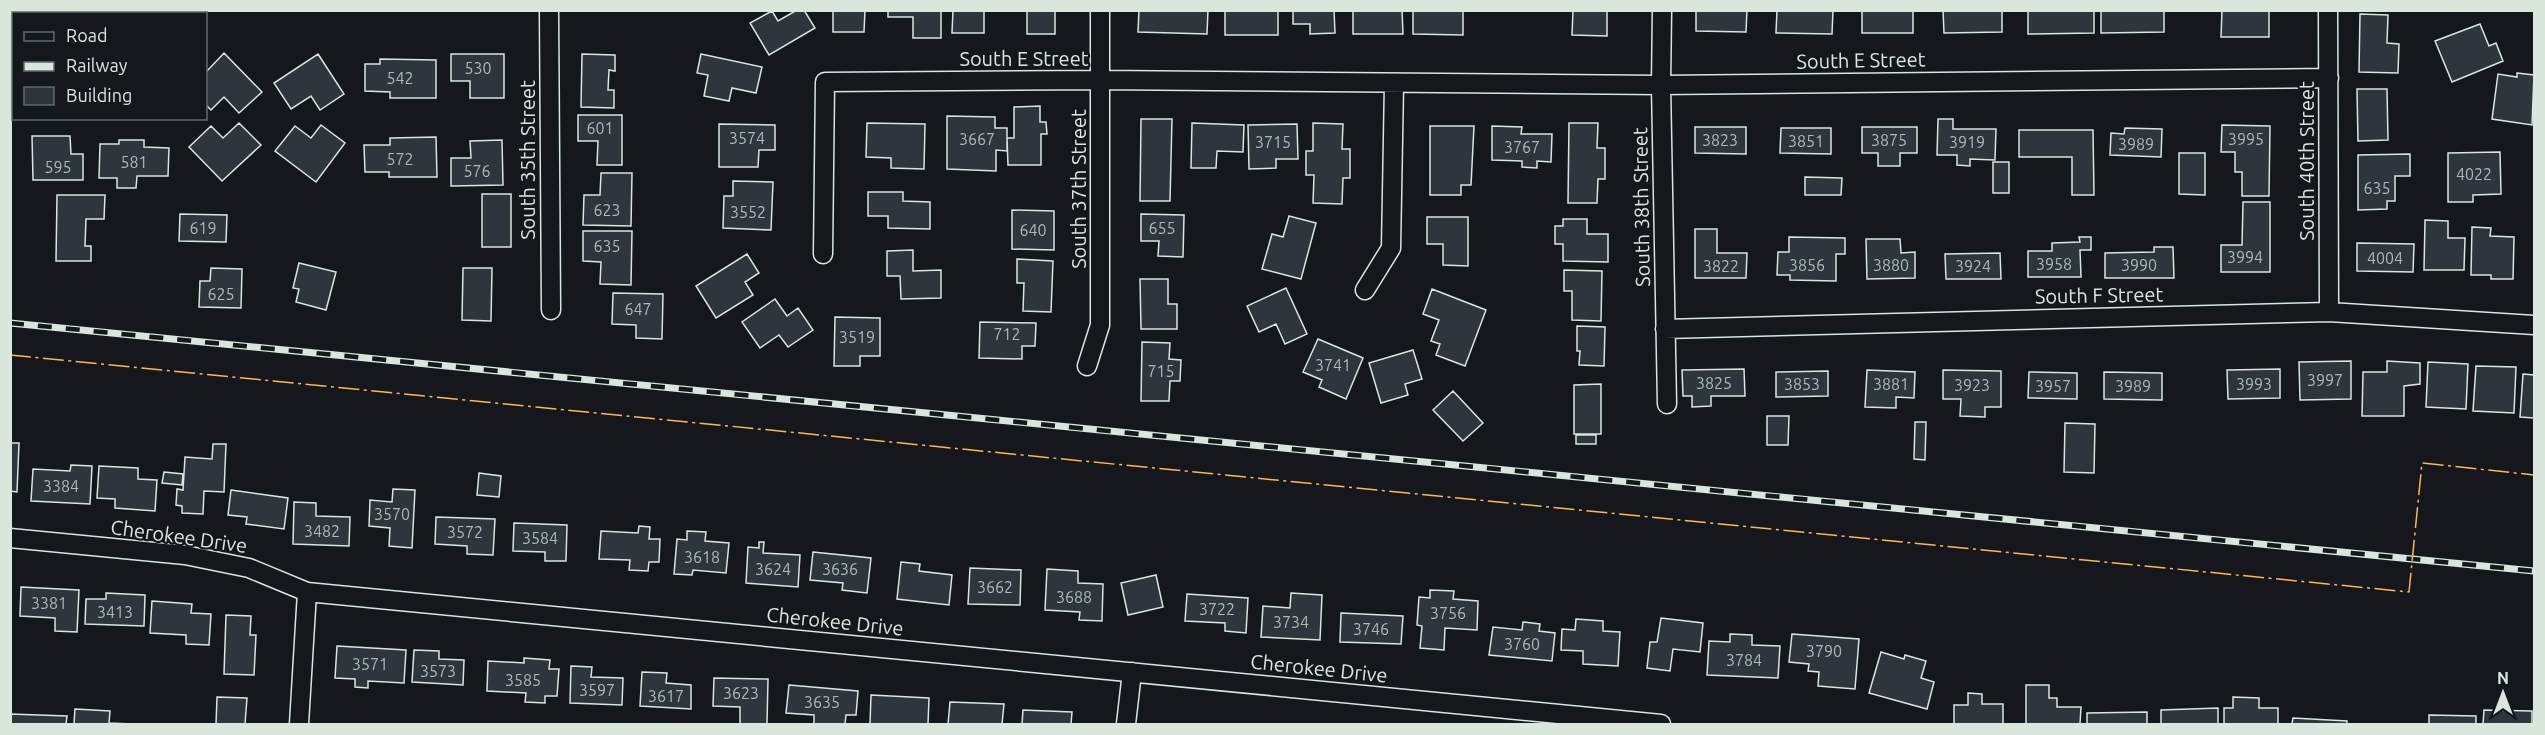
<svg xmlns="http://www.w3.org/2000/svg" width="2545" height="735" viewBox="0 0 2545 735" font-family="Ubuntu,sans-serif">
<style>
.building{fill:#2c363c;stroke:#d8e6dc;stroke-width:1.5}
.lines{fill:none;stroke-linecap:round;stroke-linejoin:round}
.minor-casing{stroke:#d8e6dc;stroke-width:21}
.minor{stroke:#14181c;stroke-width:18}
.rail-casing{stroke:#d8e6dc;stroke-width:7}
.rail{stroke:#14181c;stroke-width:4.5;stroke-dasharray:14;stroke-linecap:butt}
.power{stroke:#ffb74d;stroke-width:1.5;stroke-dasharray:21 4.5 3 4.5;stroke-linecap:butt}
.labels{text-anchor:middle;dominant-baseline:central;stroke-width:4.5;stroke-linejoin:round;paint-order:stroke}
.number-label{font-size:16px;fill:#adbab4}
.street-label{font-size:20px;fill:#d8e6dc;stroke:#14181c}
</style>
<rect width="100%" height="100%" fill="#14181c"/>
<path class="building" d="M31 10H61V14H31Z
M797 10H804L815 28 769 55 750 23 772 11 778 21Z
M833 10H865L864 32H833Z
M888 10H941V38H913V17H888Z
M953 10H984V33H952Z
M1027 10H1055V34H1027Z
M1139 10H1208L1207 34 1138 32Z
M1225 10H1278V35H1225Z
M1293 10H1334L1335 33 1310 34V24H1293Z
M1353 10H1402L1403 34H1353Z
M1413 10H1463V35L1413 34Z
M1573 10H1607V36L1572 35Z
M1696 10H1747L1746 32 1696 31Z
M1777 10H1833L1832 34 1776 33Z
M1862 10H1913V33H1862Z
M1943 10H2002V32L1944 33Z
M2028 10H2094V33L2028 34Z
M2101 10H2164V32L2101 33Z
M2222 10H2269V37H2221Z
M2360 14 2388 15 2387 43 2399 44 2398 73 2359 72Z
M2480 24 2489 46 2496 43 2503 61 2452 82 2435 41Z
M224 53 262 92 239 113 224 97 211 110 206 105V72Z
M318 54 344 94 320 110 311 96 291 109 274 83Z
M451 54H504V98H470V81H451Z
M582 54 615 55V71L609 70 608 90H614V108L581 107Z
M701 54 762 67 756 93 732 88 729 101 704 96 708 75 697 73Z
M380 59 436 60V98H390V92L365 91V64H380Z
M2517 73 2534 75 2532 125 2492 119 2498 74 2517 77Z
M2357 89H2387L2388 140 2358 141Z
M1040 106V122H1046L1047 134H1041V165H1008L1007 138H1014V107Z
M578 115H622V165H597L598 141H578Z
M947 116 995 117V128H1007V151L996 150V171L947 169Z
M1141 119H1172L1170 201H1140Z
M1938 119H1953V129H1996L1995 160 1970 159V166L1957 165V155H1937Z
M239 123 261 145 222 181 189 147 211 126 223 138Z
M867 123 925 124 924 169 891 168V158L866 157Z
M1192 123 1244 125 1243 152 1217 151 1216 168H1191Z
M1313 123 1343 124 1342 149H1350V178H1343L1342 204 1313 203 1314 175H1306V151H1313Z
M1569 123H1598L1597 148H1605V179H1598L1597 203H1568Z
M719 124 775 125V150H759L758 167H719Z
M1297 124 1298 159H1276V168L1249 169 1248 125Z
M321 125 345 143 316 182 275 151 295 126 311 138Z
M2222 125 2270 126 2269 196H2242V172H2235V152H2221Z
M1430 126H1474L1471 185H1461V195H1430Z
M1492 126 1522 127 1521 134H1552L1551 162 1537 161V168L1522 167V161L1492 160Z
M1695 127H1746V154L1695 153Z
M1862 127H1917V153H1900V166H1878V153H1862Z
M1781 128H1831V154L1780 153Z
M2125 128 2162 129 2161 157 2110 155 2111 133 2124 134Z
M2019 130H2093L2094 195H2072V157H2019Z
M32 136H70L71 154H83V180H33Z
M436 137 437 177H389V172H365L364 145H390V138Z
M119 140H144V147L169 148 168 176H137L136 188H117V178H99L100 144H119Z
M502 140 503 185 451 186V158H471L470 141Z
M2500 152 2501 194 2473 195V202H2448V153Z
M2179 153H2205V195L2179 194Z
M2410 154V176H2395V201H2387V209L2358 210V155Z
M1993 162H2009V193H1993Z
M601 173H632L631 226 583 225 584 195H600Z
M1805 177 1842 178 1841 195H1805Z
M733 181 773 182 771 230 723 228 724 196H733Z
M868 192H903V201L930 202V229L888 228V216H868Z
M482 194H511V247H482Z
M57 195H105L104 219H86L85 246H91V261H56Z
M2243 202H2270V272H2221V245H2242Z
M1012 210 1054 211V250L1012 249Z
M180 214 227 215 226 242 179 241Z
M1141 214 1184 215 1183 257 1158 256 1159 241H1141Z
M1289 216 1316 223 1301 279 1262 269 1272 234 1283 237Z
M1427 217H1468V266L1443 265V244H1427Z
M1563 219H1587V234H1608V262L1563 261V244H1555V226H1563Z
M2425 220 2448 221V238H2465L2464 270H2424Z
M2472 227 2491 228 2490 236 2514 237 2513 279H2491V275H2471Z
M1695 229H1717V253H1747L1746 278H1695Z
M583 231H632L631 285 600 284 601 262 583 261Z
M1789 237 1845 238V254H1836V281L1790 280V275H1777L1778 252H1789Z
M2079 237H2091V250H2080L2081 277H2028V251H2052V243L2080 242Z
M1866 239H1900L1901 253 1915 252V278L1867 279Z
M2357 243 2414 244 2413 272 2357 271Z
M2154 247H2173L2174 278H2105V253L2154 252Z
M913 250V271L941 270V298L901 299 900 276H887V251Z
M2000 253 2001 279H1946L1945 254Z
M747 254 759 273 745 282 753 295 716 318 696 286Z
M1017 259 1053 261 1051 312 1023 311 1024 283H1017Z
M299 263 336 272 326 310 296 302 299 289 293 288Z
M211 268 242 269 241 308 199 307 200 281H210Z
M463 268H492L491 321 462 320Z
M1564 270 1602 271 1601 321 1572 320V291H1564Z
M1140 279H1168V304H1177V329H1141Z
M1286 288 1307 334 1285 344 1276 324 1259 332 1247 306Z
M1432 289 1486 310 1465 366 1436 355 1440 344 1431 341 1439 320 1423 314Z
M613 293 663 294 662 339 636 338V325L612 324Z
M775 299 787 316 798 308 813 330 788 347 779 335 760 348 742 322Z
M835 317 880 318V356H860V366H834Z
M980 322 1036 323 1035 346H1022V359L979 358Z
M1577 326 1605 327 1604 366 1579 365 1580 351H1577Z
M1318 339 1363 358 1346 399 1319 387 1322 380 1303 372Z
M1142 342 1170 343 1169 359 1181 360 1180 381H1170L1169 401H1141Z
M1413 350 1422 379 1405 384 1408 395 1381 403 1369 363Z
M2351 361V399L2300 400 2299 362Z
M2387 361 2420 363V384L2404 386V416H2362L2363 372H2387Z
M2428 362 2468 364 2466 409 2426 407Z
M2476 366 2516 367 2514 413 2473 411Z
M1744 369 1745 396H1711V406L1692 407V396H1683L1682 370Z
M2280 369V398L2228 399 2227 370Z
M1867 370 1915 372 1914 398 1896 397V408L1865 407Z
M1943 370 2001 371V407H1985V417L1960 416 1961 399H1943Z
M1828 371V396L1776 397V372Z
M2029 372 2077 373V399L2028 398Z
M2104 372 2162 373V400L2104 399Z
M2523 374 2534 375V418L2520 417Z
M1601 384V434H1574V385Z
M1453 391 1483 423 1463 441 1433 410Z
M1767 416H1789L1788 445H1767Z
M1915 422H1926L1925 460 1914 459Z
M2065 423 2095 424 2094 473 2064 472Z
M1576 435H1596V444H1576Z
M10 443H19L17 492 10 491Z
M213 444H226L224 492 204 491 203 514 182 513V506L176 505 177 489 183 490 185 457 212 459Z
M71 465 92 466 90 504 31 501 33 469 70 471Z
M99 466 138 468V479L157 480 155 511 115 508V499L97 498Z
M164 472 183 474 182 485 162 483Z
M479 473 501 476 499 497 477 495Z
M393 489 415 490 412 548 389 546 390 528 369 526 370 500 392 502Z
M231 490 288 498 284 529 246 524 247 517 228 515Z
M294 502 316 503V516L350 517 349 546 293 544Z
M436 517 495 519 493 555 467 554V546L435 544Z
M514 523 567 525 566 561H545V552L513 551Z
M639 526 650 527 649 539H660L659 562H649L648 571 629 570 630 560 599 559 601 531 638 533Z
M687 531 706 532 705 541 729 543 726 573 693 570 692 575 674 574 677 539 687 540Z
M759 542H764L763 553 800 555 798 587 746 583 748 547 759 548Z
M813 552 871 558 867 593 842 590 843 583 810 580Z
M901 562 920 564 919 571 952 575 949 605 897 599Z
M970 568 1021 570 1020 605 968 604Z
M1047 569 1078 571V583L1103 584 1102 621 1079 620 1080 612 1045 610Z
M1156 575 1163 607 1128 615 1121 583Z
M21 587 79 590 77 632 55 631V618L20 616Z
M1430 590 1454 591 1453 599 1478 601 1477 630 1445 628 1444 650 1420 648 1422 626 1417 625 1419 597 1430 598Z
M106 593 145 595 144 626 85 624 86 599H106Z
M1291 593 1322 595 1320 640 1261 637 1263 606 1290 608Z
M1187 594 1248 598 1246 633 1225 631V623L1185 621Z
M152 601 192 604 191 613 211 614 209 645 186 644V635L150 633Z
M1341 613 1403 616 1401 644 1340 642Z
M226 615 251 616 250 635H256L254 675 224 674Z
M1661 618 1703 623 1700 652 1673 649 1670 671 1647 668 1650 642H1657Z
M1576 619 1603 621V631L1620 632 1618 666 1583 664V651L1561 650 1562 629 1575 630Z
M1523 622 1540 624 1539 631 1555 633 1552 661 1489 655 1493 627 1522 630Z
M1730 634 1752 635V645L1780 646 1778 678 1707 675 1709 641 1730 642Z
M1792 634 1859 639 1855 689 1818 686 1819 672 1808 671 1809 664 1789 662Z
M337 646 406 650 404 683 368 681V688L355 687V679L335 678Z
M414 650 439 651V659L464 660 463 685 412 682Z
M1881 652 1904 659 1905 655 1926 661 1921 678 1934 682 1927 709 1869 693Z
M524 658 550 660 549 669H559L557 696H545V703L525 702 526 693 487 691 488 661 524 663Z
M571 666 592 667 591 677 623 678 622 705 570 703Z
M642 672 667 673 666 683 691 685V709L640 706Z
M714 678 768 679 767 724H740V707L713 706Z
M789 685 858 691 856 715H846L845 724H814V715L786 713Z
M2026 685H2049V698H2057V707H2081L2080 724H2026Z
M1968 693 1982 694V704H2003V724H1954V705H1968Z
M871 695 929 698 928 724H870Z
M217 697 247 698 245 724H216Z
M2233 697 2259 698V708H2278V724H2224V708H2233Z
M950 702 1004 704 1002 724H948Z
M2218 708V724H2161V710Z
M75 709 110 711 109 723 132 724H74Z
M1023 710 1072 712 1071 724H1022Z
M2484 710 2532 711V724H2483Z
M2147 712V724H2087V713Z
M10 714 67 716 66 724H10Z
M2429 715 2476 716V724H2429Z
M2293 718 2347 721V724H2292Z"/>
<g class="lines">
<g class="minor-casing">
<path id="minor" d="M549 10 551 310
M1662 10 1661 85 1667 404
M2328 10 2329 312
M823 254 825 82 1101 80 1661 85 2329 78
M1365 290 1391 248 1394 84
M1665 329 2329 312 2534 325
M1087 366 1100 325V10
M10 538 185 555 249 568 307 592 1661 724
M299 724 307 592
M1126 724 1132 672"/>
</g>
<use href="#minor" class="minor"/>
<g class="rail-casing">
<path id="rail" d="M10 323 2534 571"/>
</g>
<use href="#rail" class="rail"/>
<path class="power" d="M10 355 2409 592 2422 463 2534 475"/>
</g>
<g class="labels">
<g class="number-label">
<text x="478" y="68">530</text>
<text x="400" y="78">542</text>
<text x="600" y="128">601</text>
<text x="747" y="138">3574</text>
<text x="977" y="139">3667</text>
<text x="2246" y="139">3995</text>
<text x="1720" y="140">3823</text>
<text x="1889" y="140">3875</text>
<text x="1806" y="141">3851</text>
<text x="1273" y="142">3715</text>
<text x="1967" y="142">3919</text>
<text x="2136" y="144">3989</text>
<text x="1522" y="147">3767</text>
<text x="400" y="159">572</text>
<text x="134" y="162">581</text>
<text x="58" y="167">595</text>
<text x="477" y="171">576</text>
<text x="2474" y="174">4022</text>
<text x="2377" y="188">635</text>
<text x="607" y="210">623</text>
<text x="748" y="212">3552</text>
<text x="203" y="228">619</text>
<text x="1162" y="228">655</text>
<text x="1033" y="230">640</text>
<text x="607" y="246">635</text>
<text x="2245" y="257">3994</text>
<text x="2385" y="258">4004</text>
<text x="2054" y="264">3958</text>
<text x="1807" y="265">3856</text>
<text x="1891" y="265">3880</text>
<text x="2139" y="265">3990</text>
<text x="1721" y="266">3822</text>
<text x="1973" y="266">3924</text>
<text x="221" y="294">625</text>
<text x="638" y="309">647</text>
<text x="1007" y="334">712</text>
<text x="857" y="337">3519</text>
<text x="1333" y="365">3741</text>
<text x="1161" y="371">715</text>
<text x="2325" y="380">3997</text>
<text x="1714" y="383">3825</text>
<text x="1802" y="384">3853</text>
<text x="1891" y="384">3881</text>
<text x="2254" y="384">3993</text>
<text x="1972" y="385">3923</text>
<text x="2053" y="386">3957</text>
<text x="2133" y="386">3989</text>
<text x="61" y="486">3384</text>
<text x="392" y="514">3570</text>
<text x="322" y="531">3482</text>
<text x="465" y="532">3572</text>
<text x="540" y="538">3584</text>
<text x="702" y="557">3618</text>
<text x="773" y="569">3624</text>
<text x="840" y="569">3636</text>
<text x="995" y="587">3662</text>
<text x="1074" y="597">3688</text>
<text x="49" y="603">3381</text>
<text x="1217" y="609">3722</text>
<text x="115" y="612">3413</text>
<text x="1448" y="613">3756</text>
<text x="1291" y="622">3734</text>
<text x="1371" y="629">3746</text>
<text x="1522" y="644">3760</text>
<text x="1824" y="651">3790</text>
<text x="1744" y="660">3784</text>
<text x="370" y="664">3571</text>
<text x="438" y="671">3573</text>
<text x="523" y="680">3585</text>
<text x="597" y="690">3597</text>
<text x="741" y="693">3623</text>
<text x="666" y="696">3617</text>
<text x="822" y="702">3635</text>
</g>
<g class="street-label">
<text x="1024" y="58">South E Street</text>
<text transform="translate(1861 60) rotate(-1)">South E Street</text>
<text transform="translate(527 160) rotate(-90)">South 35th Street</text>
<text transform="translate(2306 161) rotate(-90)">South 40th Street</text>
<text transform="translate(1078 189) rotate(-90)">South 37th Street</text>
<text transform="translate(1641 207) rotate(-91)">South 38th Street</text>
<text transform="translate(2099 295) rotate(-1)">South F Street</text>
<text transform="translate(179 536) rotate(8)">Cherokee Drive</text>
<text transform="translate(835 621) rotate(6)">Cherokee Drive</text>
<text transform="translate(1319 668) rotate(6)">Cherokee Drive</text>
</g>
</g>
<rect width="2545" height="735" fill="none" stroke="#d8e6dc" stroke-width="24"/>
<rect x="12" y="12" width="195" height="108" fill="#14181c" stroke="#626a69" stroke-width="1.5"/>
<rect x="24" y="32" width="30" height="9" fill="#14181c" stroke="#626a69" stroke-width="1.5"/>
<text x="66" y="42" font-size="18" fill="#d8e6dc">Road</text>
<rect x="24" y="62" width="30" height="9" fill="#d8e6dc" stroke="#626a69" stroke-width="1.5"/>
<text x="66" y="72" font-size="18" fill="#d8e6dc">Railway</text>
<rect x="24" y="87" width="30" height="18" fill="#2c363c" stroke="#626a69" stroke-width="1.5"/>
<text x="66" y="102" font-size="18" fill="#d8e6dc">Building</text>
<g transform="translate(2503 693)" stroke="#14181c" stroke-width="4.5" paint-order="stroke">
<path d="M0-4.5L10 22L0 15L-10 22Z" fill="#d8e6dc"/>
<text y="-9" font-size="16" font-weight="bold" text-anchor="middle" fill="#d8e6dc">N</text>
</g>
</svg>
